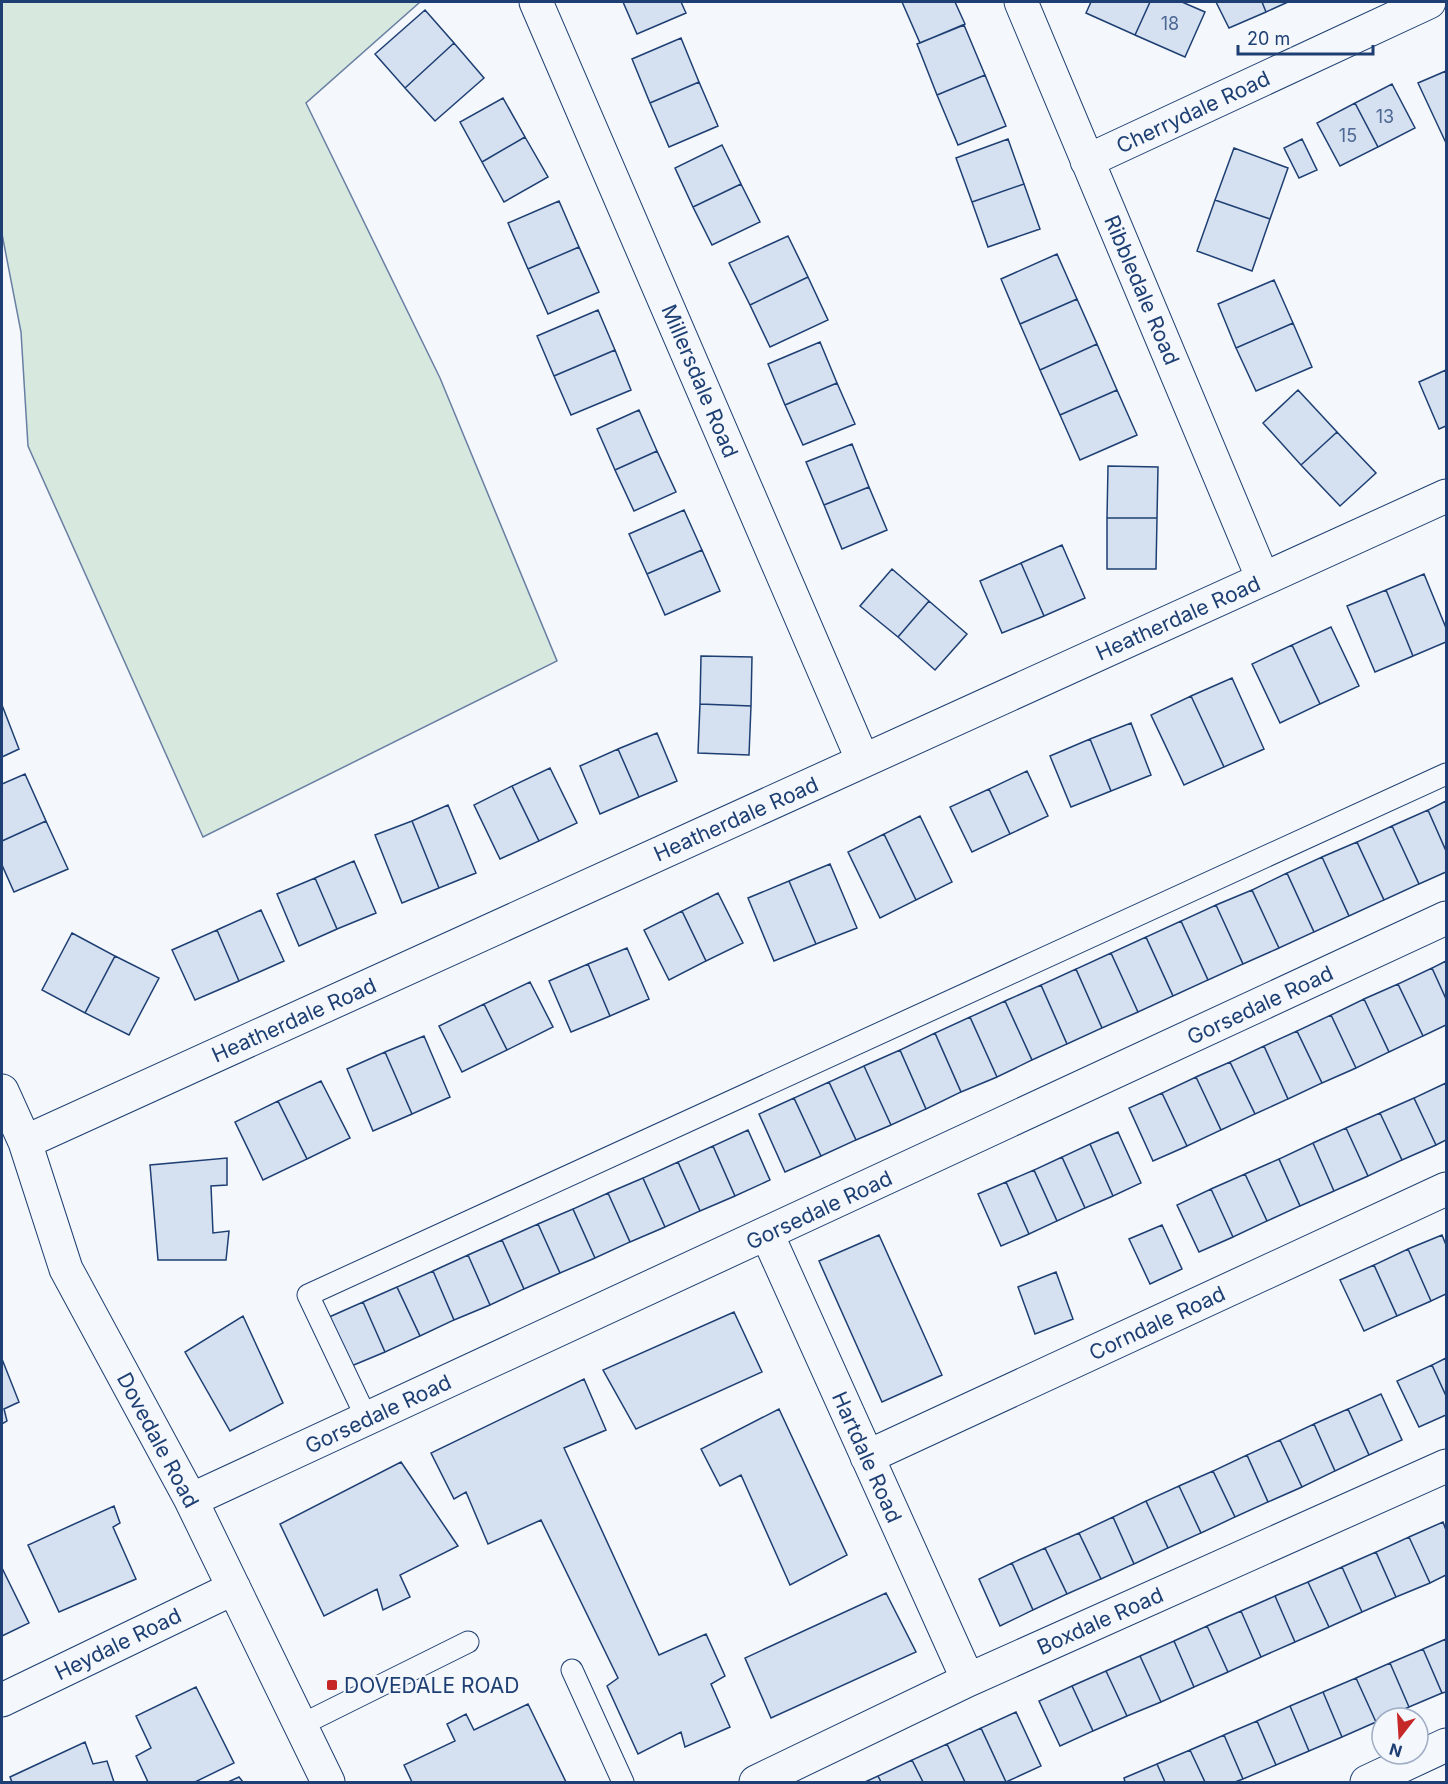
<svg xmlns="http://www.w3.org/2000/svg" width="1448" height="1784" viewBox="0 0 1448 1784" font-family="Inter,sans-serif">
<style>
.green{fill:#d7e8df;stroke:#687fa3;stroke-width:1.5}
.building{fill:#d5e0f0;stroke:#1d3f73;stroke-width:1.5}
.lines{fill:none;stroke-linecap:round;stroke-linejoin:round}
.service-casing{stroke:#1d3f73;stroke-width:23}
.minor-casing{stroke:#1d3f73;stroke-width:35}
.service{stroke:#f4f7fb;stroke-width:21}
.minor{stroke:#f4f7fb;stroke-width:33}
.poi-dot{fill:#c62828;stroke:#f4f7fb;stroke-width:2}
.labels{text-anchor:middle;dominant-baseline:central;stroke-width:4.5;stroke-linejoin:round;paint-order:stroke}
.number-label{font-size:18px;fill:#4b6792}
.street-label{font-size:21px;fill:#1d3f73;stroke:#f4f7fb}
.poi-label{font-size:21px;fill:#1d3f73;stroke:#f4f7fb;text-anchor:start}
</style>
<rect width="100%" height="100%" fill="#f4f7fb"/>
<path class="green" d="M2 2H420L306 103 440 378 557 661 203 837 28 446 21 332 2 234Z"/>
<path class="building" d="M623 2H681L686 13 637 34Z
M902 2H955L965 24 920 43Z
M1091 2H1150L1135 35 1086 13Z
M1150 2H1182L1205 12 1185 57 1135 35Z
M1216 2H1262L1266 12 1229 28Z
M1262 2H1288L1266 12Z
M425 10 454 43 405 88 375 54Z
M964 25 985 75 937 95 917 44Z
M681 38 699 82 650 103 632 59Z
M454 43 484 78 435 121 405 88Z
M1446 71V143L1418 83Z
M985 75 1006 126 958 145 937 95Z
M699 82 718 126 669 147 650 103Z
M1392 84 1415 128 1378 147 1355 103Z
M503 98 525 137 482 162 460 122Z
M1355 103 1378 147 1340 166 1317 123Z
M525 137 548 177 504 202 482 162Z
M1008 139 1024 184 972 202 956 158Z
M1302 139 1317 170 1299 178 1284 148Z
M722 145 741 184 693 207 675 168Z
M1234 148 1288 168 1270 219 1215 200Z
M741 184 760 222 712 245 693 207Z
M1024 184 1040 229 988 247 972 202Z
M1215 200 1270 219 1252 271 1197 251Z
M559 201 579 247 528 269 508 223Z
M788 236 808 277 750 305 729 263Z
M579 247 599 292 548 314 528 269Z
M1057 254 1077 299 1020 324 1001 279Z
M808 277 828 320 770 347 750 305Z
M1274 280 1293 323 1236 348 1218 304Z
M1077 299 1097 344 1040 370 1020 324Z
M598 310 615 350 554 376 537 336Z
M1293 323 1312 367 1256 391 1236 348Z
M820 342 837 383 785 405 768 364Z
M1097 344 1117 390 1060 415 1040 370Z
M615 350 631 390 571 415 554 376Z
M1446 370V426L1439 429 1419 382Z
M837 383 855 424 803 445 785 405Z
M1117 390 1137 435 1080 460 1060 415Z
M1298 390 1337 432 1301 465 1263 423Z
M639 410 657 451 615 470 597 429Z
M1337 432 1376 473 1340 506 1301 465Z
M852 444 869 487 824 505 806 462Z
M657 451 676 492 634 511 615 470Z
M1108 466 1158 467 1157 518H1107Z
M869 487 887 530 842 549 824 505Z
M684 510 702 550 647 574 629 534Z
M1107 518H1157L1156 569H1107Z
M1062 545 1085 598 1044 616 1021 563Z
M702 550 720 591 665 615 647 574Z
M1021 563 1044 616 1002 633 980 581Z
M892 569 929 601 898 637 860 606Z
M1424 574 1446 628V642L1413 656 1386 590Z
M1386 590 1413 656 1375 672 1347 606Z
M929 601 967 634 935 670 898 637Z
M1331 627 1359 686 1320 704 1292 645Z
M1292 645 1320 704 1280 723 1252 664Z
M701 656 752 657 751 706 700 704Z
M1232 678 1264 749 1224 767 1191 696Z
M1191 696 1224 767 1184 785 1151 715Z
M700 704 751 706 749 755 698 753Z
M2 705 19 749 2 757Z
M1131 723 1151 775 1111 791 1090 739Z
M657 733 677 781 639 797 618 749Z
M1090 739 1111 791 1071 807 1050 756Z
M618 749 639 797 600 814 580 766Z
M550 768 577 823 539 841 512 786Z
M1027 771 1048 816 1010 834 989 789Z
M25 774 46 821 2 841V784Z
M512 786 539 841 500 859 474 805Z
M989 789 1010 834 972 852 950 807Z
M1446 801V851L1428 810Z
M448 805 476 873 439 888 412 821Z
M1428 810 1446 851V872L1419 884 1392 826Z
M920 816 952 882 916 900 884 834Z
M46 821 68 869 14 892 2 865V841Z
M412 821 439 888 402 903 375 835Z
M1392 826 1419 884 1384 900 1357 842Z
M884 834 916 900 880 918 848 852Z
M1357 842 1384 900 1349 916 1322 857Z
M1322 857 1349 916 1314 932 1287 873Z
M354 861 376 913 337 929 315 878Z
M830 864 857 928 816 944 789 881Z
M1287 873 1314 932 1279 948 1252 890Z
M315 878 337 929 299 946 277 894Z
M789 881 816 944 774 961 748 898Z
M1252 890 1279 948 1243 964 1216 905Z
M718 893 743 943 706 961 682 911Z
M1216 905 1243 964 1208 980 1181 921Z
M261 910 284 961 239 981 217 930Z
M682 911 706 961 669 980 644 930Z
M1181 921 1208 980 1173 996 1146 937Z
M217 930 239 981 195 1000 172 950Z
M72 933 115 956 85 1013 42 990Z
M1146 937 1173 996 1138 1012 1111 953Z
M627 948 649 999 610 1016 588 964Z
M1111 953 1138 1012 1102 1028 1076 969Z
M115 956 159 978 129 1035 85 1013Z
M1446 961V999L1432 968Z
M588 964 610 1016 571 1032 549 981Z
M1432 968 1446 999V1025L1423 1036 1398 984Z
M1076 969 1102 1028 1067 1044 1041 985Z
M530 982 553 1027 507 1050 484 1004Z
M1398 984 1423 1036 1389 1052 1364 999Z
M1041 985 1067 1044 1032 1060 1005 1001Z
M1364 999 1389 1052 1356 1068 1331 1015Z
M1005 1001 1032 1060 997 1077 970 1017Z
M484 1004 507 1050 462 1072 439 1026Z
M1331 1015 1356 1068 1322 1083 1297 1031Z
M970 1017 997 1077 961 1092 935 1033Z
M1297 1031 1322 1083 1288 1099 1264 1046Z
M935 1033 961 1092 926 1109 900 1050Z
M424 1036 450 1097 412 1114 385 1052Z
M1264 1046 1288 1099 1255 1114 1230 1062Z
M900 1050 926 1109 891 1125 864 1066Z
M385 1052 412 1114 373 1131 347 1069Z
M1230 1062 1255 1114 1221 1130 1196 1077Z
M864 1066 891 1125 856 1140 829 1082Z
M1196 1077 1221 1130 1187 1146 1162 1093Z
M321 1081 350 1138 307 1159 278 1101Z
M829 1082 856 1140 821 1156 794 1098Z
M1446 1083V1140L1436 1145 1414 1098Z
M1162 1093 1187 1146 1153 1161 1129 1108Z
M794 1098 821 1156 785 1172 759 1114Z
M1414 1098 1436 1145 1402 1160 1380 1113Z
M278 1101 307 1159 263 1180 235 1122Z
M1380 1113 1402 1160 1368 1176 1346 1128Z
M1346 1128 1368 1176 1334 1191 1313 1143Z
M748 1130 770 1180 735 1196 713 1146Z
M1118 1132 1141 1183 1113 1196 1090 1144Z
M1313 1143 1334 1191 1300 1206 1279 1159Z
M1090 1144 1113 1196 1085 1208 1062 1157Z
M713 1146 735 1196 700 1211 678 1162Z
M1062 1157 1085 1208 1057 1221 1034 1170Z
M227 1158V1185L211 1186 213 1233 229 1231 226 1260H158L150 1165Z
M1279 1159 1300 1206 1267 1221 1245 1174Z
M678 1162 700 1211 665 1227 643 1178Z
M1034 1170 1057 1221 1029 1234 1006 1182Z
M1245 1174 1267 1221 1233 1237 1211 1189Z
M643 1178 665 1227 630 1242 608 1193Z
M1006 1182 1029 1234 1001 1246 978 1194Z
M1211 1189 1233 1237 1199 1252 1177 1205Z
M608 1193 630 1242 595 1258 573 1209Z
M573 1209 595 1258 560 1273 538 1224Z
M538 1224 560 1273 524 1289 502 1240Z
M1162 1225 1182 1269 1150 1284 1129 1239Z
M879 1235 942 1375 882 1402 819 1261Z
M1442 1235 1446 1245V1294L1431 1301 1408 1249Z
M502 1240 524 1289 490 1305 468 1255Z
M1408 1249 1431 1301 1397 1316 1374 1265Z
M468 1255 490 1305 454 1320 433 1271Z
M1374 1265 1397 1316 1364 1331 1340 1280Z
M433 1271 454 1320 420 1336 397 1287Z
M1056 1272 1073 1319 1035 1334 1018 1287Z
M397 1287 420 1336 385 1352 363 1302Z
M363 1302 385 1352 349 1367 327 1318Z
M734 1312 762 1372 636 1429 603 1370Z
M243 1316 283 1403 230 1431 185 1352Z
M1446 1358V1396L1432 1365Z
M2 1359 19 1402 4 1409 7 1421 2 1424Z
M1432 1365 1446 1396V1415L1419 1427 1397 1381Z
M584 1379 606 1430 564 1448 659 1655 706 1634 725 1676 711 1684 730 1727 685 1747 681 1732 638 1754 607 1686 618 1678 541 1520 488 1544 466 1492 454 1499 431 1453Z
M1381 1394 1402 1440 1369 1455 1348 1409Z
M779 1409 847 1555 790 1585 741 1475 720 1486 701 1449Z
M1348 1409 1369 1455 1335 1471 1314 1424Z
M1314 1424 1335 1471 1302 1487 1280 1440Z
M1280 1440 1302 1487 1268 1502 1247 1455Z
M1247 1455 1268 1502 1235 1517 1213 1471Z
M401 1462 458 1546 400 1575 410 1597 383 1610 377 1589 324 1616 280 1524Z
M1213 1471 1235 1517 1201 1533 1179 1486Z
M1179 1486 1201 1533 1168 1548 1146 1501Z
M1146 1501 1168 1548 1134 1564 1113 1517Z
M114 1506 120 1523 113 1527 136 1579 59 1612 28 1545Z
M1113 1517 1134 1564 1101 1579 1079 1533Z
M1443 1522 1446 1530V1575L1430 1583 1409 1537Z
M1079 1533 1101 1579 1067 1594 1045 1548Z
M1409 1537 1430 1583 1396 1597 1376 1552Z
M1045 1548 1067 1594 1033 1610 1012 1563Z
M1376 1552 1396 1597 1362 1612 1342 1567Z
M1012 1563 1033 1610 1000 1626 979 1579Z
M1342 1567 1362 1612 1329 1627 1308 1582Z
M2 1568 29 1623 2 1636Z
M1308 1582 1329 1627 1295 1642 1275 1596Z
M886 1593 916 1652 771 1718 745 1658Z
M1275 1596 1295 1642 1261 1657 1241 1611Z
M1241 1611 1261 1657 1228 1672 1207 1626Z
M1207 1626 1228 1672 1194 1687 1174 1641Z
M1446 1639V1692L1442 1693 1423 1649Z
M1174 1641 1194 1687 1161 1702 1140 1656Z
M1423 1649 1442 1693 1409 1707 1390 1663Z
M1140 1656 1161 1702 1127 1716 1106 1671Z
M1390 1663 1409 1707 1376 1722 1356 1678Z
M1106 1671 1127 1716 1093 1731 1072 1686Z
M1356 1678 1376 1722 1342 1737 1323 1692Z
M1072 1686 1093 1731 1060 1746 1039 1701Z
M196 1687 234 1763 195 1782H148L136 1756 151 1748 136 1716Z
M1323 1692 1342 1737 1309 1751 1290 1706Z
M528 1704 566 1782H412L404 1765 455 1741 447 1724 466 1714 474 1730Z
M1290 1706 1309 1751 1276 1765 1257 1721Z
M1016 1712 1041 1766 1006 1782 981 1728Z
M1257 1721 1276 1765 1243 1779 1224 1735Z
M981 1728 1006 1782H965L947 1744Z
M1224 1735 1243 1779 1235 1782H1205L1190 1750Z
M85 1742 93 1764 107 1761 114 1782H12L10 1777Z
M947 1744 965 1782H923L912 1760Z
M1190 1750 1205 1782H1165L1157 1764Z
M912 1760 923 1782H881L878 1776Z
M1157 1764 1165 1782H1125L1124 1778Z
M878 1776 881 1782H865Z
M239 1777 243 1782H228Z"/>
<g class="lines">
<g class="service-casing">
<path id="service" d="M367 1419 308 1295 1446 774
M572 1670 623 1782
M301 1725 468 1642"/>
</g>
<g class="minor-casing">
<path id="minor" d="M536 2 863 761
M1021 2 1263 579
M1087 161 1429 2
M2 1091 25 1142 66 1269 191 1500 328 1782
M25 1142 1446 496
M767 1234 968 1680
M867 1457 1446 1189
M191 1500 1446 918
M2 1700 234 1588
M756 1782 968 1680 1446 1466
M1367 1782 1446 1745"/>
</g>
<use href="#service" class="service"/>
<use href="#minor" class="minor"/>
</g>
<rect class="poi-dot" x="326" y="1679" width="12" height="12" rx="3"/>
<g class="labels">
<g class="number-label">
<text x="1170" y="23">18</text>
<text x="1385" y="116">13</text>
<text x="1348" y="135">15</text>
</g>
<g class="street-label">
<text transform="translate(1193 112) rotate(-25)">Cherrydale Road</text>
<text transform="translate(1142 290) rotate(67)">Ribbledale Road</text>
<text transform="translate(700 381) rotate(67)">Millersdale Road</text>
<text transform="translate(1178 618) rotate(-24)">Heatherdale Road</text>
<text transform="translate(736 819) rotate(-24)">Heatherdale Road</text>
<text transform="translate(1260 1005) rotate(-25)">Gorsedale Road</text>
<text transform="translate(294 1020) rotate(-24)">Heatherdale Road</text>
<text transform="translate(819 1210) rotate(-25)">Gorsedale Road</text>
<text transform="translate(1157 1323) rotate(-25)">Corndale Road</text>
<text transform="translate(378 1414) rotate(-25)">Gorsedale Road</text>
<text transform="translate(158 1440) rotate(62)">Dovedale Road</text>
<text transform="translate(867 1457) rotate(66)">Hartdale Road</text>
<text transform="translate(1100 1621) rotate(-24)">Boxdale Road</text>
<text transform="translate(118 1644) rotate(-26)">Heydale Road</text>
</g>
<g class="poi-label">
<text x="344" y="1685">DOVEDALE ROAD</text>
</g>
</g>
<rect width="1448" height="1784" fill="none" stroke="#1d3f73" stroke-width="6"/>
<g transform="translate(1400 1736) rotate(197)"><circle r="28" fill="#f4f7fb" stroke="#9eadc5" stroke-width="1.5"/>
<path d="M0-4.5L10 22L0 15L-10 22Z" fill="#c62828"/>
<text y="-9" font-size="16" font-weight="bold" text-anchor="middle" fill="#1d3f73">N</text>
</g>
<path d="M1238 45v9h135v-9" fill="none" stroke="#1d3f73" stroke-width="3"/>
<text x="1247" y="45" font-size="18" fill="#1d3f73" stroke="#f4f7fb" stroke-width="4.5" paint-order="stroke">20 m</text>
</svg>
